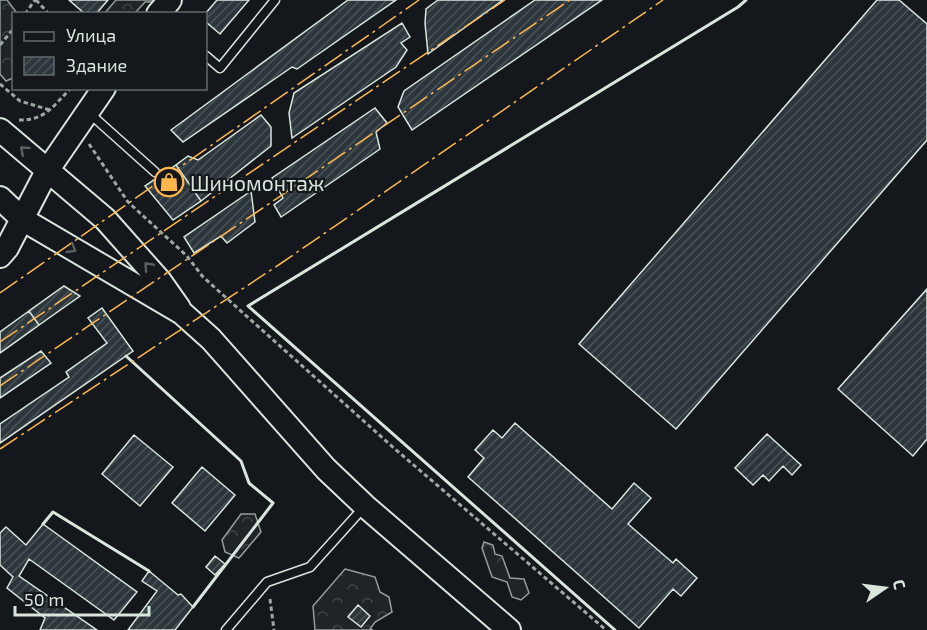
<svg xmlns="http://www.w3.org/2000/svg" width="927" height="630" viewBox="0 0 927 630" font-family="'Exo 2',sans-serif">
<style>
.forest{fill:url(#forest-crowns);stroke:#939e99;stroke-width:1.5}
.building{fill:url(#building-hatch);stroke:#d8e6dc;stroke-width:1.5}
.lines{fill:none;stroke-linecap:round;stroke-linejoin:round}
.lane-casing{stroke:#d8e6dc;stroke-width:11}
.secondary-casing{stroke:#d8e6dc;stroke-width:26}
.path{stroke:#9da8a2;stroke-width:3;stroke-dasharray:4.5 3;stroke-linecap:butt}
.lane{stroke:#14181c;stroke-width:8}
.secondary{stroke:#14181c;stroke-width:22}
.wall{stroke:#d8e6dc;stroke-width:3}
.power{stroke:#ffb74d;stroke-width:1.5;stroke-dasharray:21 4.5 3 4.5;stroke-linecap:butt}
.oneway{stroke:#59605f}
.labels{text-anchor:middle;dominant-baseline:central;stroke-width:4.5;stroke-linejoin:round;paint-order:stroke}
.poi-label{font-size:21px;fill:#d8e6dc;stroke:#14181c;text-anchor:start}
</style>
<defs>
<pattern id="forest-crowns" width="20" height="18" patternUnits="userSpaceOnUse" patternTransform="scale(1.5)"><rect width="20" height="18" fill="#202428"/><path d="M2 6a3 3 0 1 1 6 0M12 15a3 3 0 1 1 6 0" fill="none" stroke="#404447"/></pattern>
<pattern id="building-hatch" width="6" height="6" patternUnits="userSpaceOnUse" patternTransform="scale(1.5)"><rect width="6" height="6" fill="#2c363c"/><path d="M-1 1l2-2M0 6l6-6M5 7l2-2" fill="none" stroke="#4a5358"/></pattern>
</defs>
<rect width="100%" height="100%" fill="#14181c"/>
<path class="forest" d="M0 0H7L17 13 14 14 13 78 6 81 0 74Z
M116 0H165L163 2H145L135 13 104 14Z
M241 514H255L261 532 239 558 225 552 222 540Z
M484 542 493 545 495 554 502 556 510 578 524 579 529 593 521 600 512 597 507 582 492 577 482 548Z
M345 569 375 577 380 592 389 597 392 612 375 622 370 629 373 630H315L313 606Z"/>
<path class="building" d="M69 0H108L96 14H85Z
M217 0H249L220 34 206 22 205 14Z
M348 0H396L297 69 292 67 183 142 171 130Z
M438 0H503L428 54 425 23 426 9Z
M535 0H602L412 130 398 107 404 91Z
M877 0H899L927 24V140L676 429 579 344Z
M402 23 410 37 401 43 407 50 396 67 292 138 289 113 294 93Z
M375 108 387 123 376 132 380 149 281 217 274 205 283 198 272 178Z
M261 115 271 127V146L201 201 176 165 188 156 198 160Z
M176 165 201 201 173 220 145 186Z
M251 191 255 222 227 243 221 236 194 253 184 237Z
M64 286 80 296 39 325 29 311Z
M927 289V439L913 456 838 389Z
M102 308 133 351 0 443V424L69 377 66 372 107 343 88 318Z
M29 311 39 325 0 353V332Z
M41 351 51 363 0 398V378Z
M515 423 612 509 634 483 651 498 628 524 673 563 676 559 697 578 681 596 673 589 639 628 468 477 484 458 475 450 493 430 502 438Z
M767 434 801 465 792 475 783 466 769 481 763 475 753 485 735 468Z
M134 435 173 467 140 506 102 474Z
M202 467 235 495 205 531 172 503Z
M43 524 137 592 114 620 29 559 19 576 97 630H40L45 618 7 588 13 577 0 565V533L6 527 26 545Z
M215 556 225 564 215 575 206 567Z
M149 571 178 595 181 594 193 607 175 630H128L157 591 142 581Z
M358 605 370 616 361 627 348 617Z"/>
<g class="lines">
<g class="lane-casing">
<path id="lane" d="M206 56 220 68 275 0
M88 112 155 172
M226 630 267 582 310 567 364 507"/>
</g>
<g class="secondary-casing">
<path id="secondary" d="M158 14 170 0
M0 130 105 219 160 281 179 308
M0 198 22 219 182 313 211 339 326 469 365 506 509 630
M0 256 7 248 47 171 104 88"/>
</g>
<path class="path" d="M36 0 49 14
M25 14 35 0
M0 45 14 28
M0 84 20 101 50 110
M19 120C45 121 54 105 71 88
M89 144 128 202 187 256 203 277 395 449 606 630
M270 599 274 630"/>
<use href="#lane" class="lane"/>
<use href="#secondary" class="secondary"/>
<path class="wall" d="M126 356 241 461 249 483 273 503 193 607
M43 524 53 512 149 571
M615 630 248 306 738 7 746 0"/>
<path class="power" d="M0 293 419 0
M0 342 505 0
M0 386 570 0
M0 449 280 264 663 0"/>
</g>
<defs><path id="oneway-chevron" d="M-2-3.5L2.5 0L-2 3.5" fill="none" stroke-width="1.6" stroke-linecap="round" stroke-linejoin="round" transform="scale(1.5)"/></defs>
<g class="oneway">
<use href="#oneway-chevron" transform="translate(24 150) rotate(-139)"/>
<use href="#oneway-chevron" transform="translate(72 249) rotate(31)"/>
<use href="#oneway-chevron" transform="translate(148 266) rotate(-132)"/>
</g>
<defs>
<g id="shop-ring" transform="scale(1.5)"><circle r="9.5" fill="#14181c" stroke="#ffb74d" stroke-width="1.5"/><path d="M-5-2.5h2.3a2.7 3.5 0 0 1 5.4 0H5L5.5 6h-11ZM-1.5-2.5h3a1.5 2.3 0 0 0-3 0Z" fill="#ffb74d"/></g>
</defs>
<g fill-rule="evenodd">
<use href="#shop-ring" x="169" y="182"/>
</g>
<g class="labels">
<g class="poi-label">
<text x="190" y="182">Шиномонтаж</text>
</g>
</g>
<rect x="12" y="12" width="195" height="78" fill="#14181c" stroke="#626a69" stroke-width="1.5"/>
<rect x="24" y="32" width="30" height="9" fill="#14181c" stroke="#626a69" stroke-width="1.5"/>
<text x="66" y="42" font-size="18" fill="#d8e6dc">Улица</text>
<rect x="24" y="57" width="30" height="18" fill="url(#building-hatch)" stroke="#626a69" stroke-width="1.5"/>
<text x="66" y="72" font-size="18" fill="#d8e6dc">Здание</text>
<g transform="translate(885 588) rotate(76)" stroke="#14181c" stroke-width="4.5" paint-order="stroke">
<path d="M0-4.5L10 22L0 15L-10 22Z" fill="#d8e6dc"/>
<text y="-9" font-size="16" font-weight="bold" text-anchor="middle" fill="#d8e6dc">С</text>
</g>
<path d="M15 606v9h134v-9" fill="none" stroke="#d8e6dc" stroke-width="3"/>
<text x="24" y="606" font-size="18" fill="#d8e6dc" stroke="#14181c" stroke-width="4.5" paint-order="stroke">50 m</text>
</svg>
